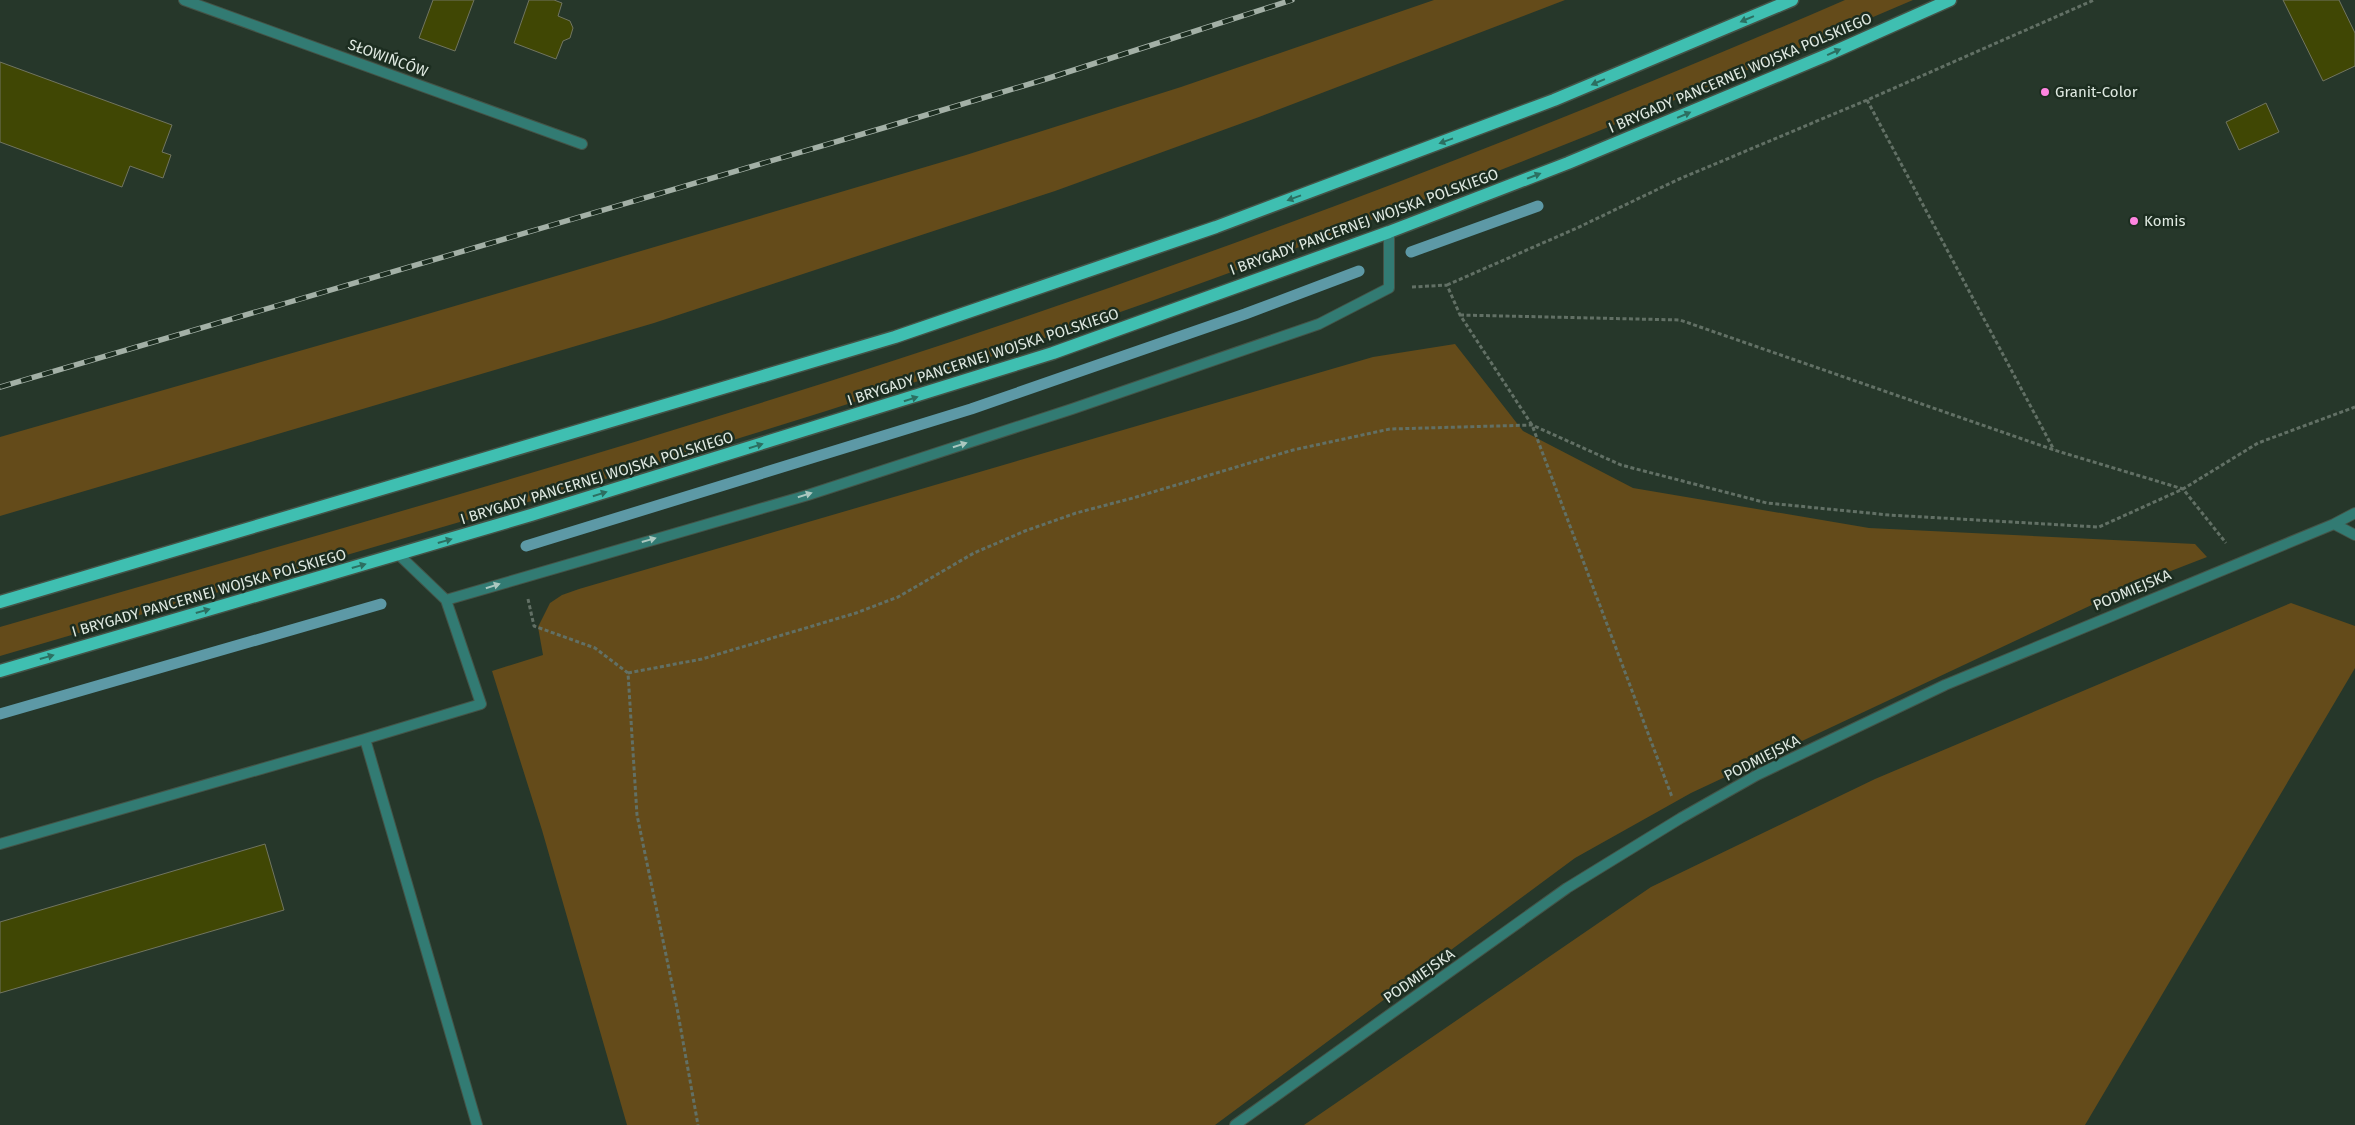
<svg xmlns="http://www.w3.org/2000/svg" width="2355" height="1125" viewBox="0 0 2355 1125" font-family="'Fira Sans',sans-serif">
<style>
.green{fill:#644b1a}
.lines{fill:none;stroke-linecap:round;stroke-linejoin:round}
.stream{stroke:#5d99a6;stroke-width:11}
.building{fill:#404704;stroke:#717560}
.service-casing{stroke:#445347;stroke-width:12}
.minor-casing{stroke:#445347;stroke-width:12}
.primary-casing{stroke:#445347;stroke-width:15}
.path{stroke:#627065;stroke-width:3;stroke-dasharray:4 2.5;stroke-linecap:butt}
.service{stroke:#327b73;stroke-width:10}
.minor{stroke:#327b73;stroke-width:10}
.primary{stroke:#3fbfb1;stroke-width:12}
.rail-casing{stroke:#a3b0a6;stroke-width:5.5}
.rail{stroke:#1c2d20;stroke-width:4;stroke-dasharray:11;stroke-linecap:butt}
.oneway{fill:#2c6f61}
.oneway2{fill:#abc8c0}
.poi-dot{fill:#fe85e0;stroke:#1c2d20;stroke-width:2}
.labels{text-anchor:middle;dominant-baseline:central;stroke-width:5;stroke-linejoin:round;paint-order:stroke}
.street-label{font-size:15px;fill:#dfe9e1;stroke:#1c2d20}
.poi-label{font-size:15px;fill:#dfe9e1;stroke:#1c2d20;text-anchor:start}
</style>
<rect width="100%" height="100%" fill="#26372a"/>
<path class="green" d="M1434 0H1565L1259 117 1055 191 654 323 0 516V437L397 323 966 155 1181 87Z
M1845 0H1913C1620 126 1324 243 1022 346 685 462 341 555 0 656V627C339 529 679 434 1013 321 1295 225 1572 118 1845 0Z
M1455 344 1523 431 1633 488 1869 528 2195 544 2207 557 2132 586 1691 793 1575 858 1215 1125H627L542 830 492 671 543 655 538 627 550 603 562 595 579 589 1373 357Z
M2291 603 2355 626V668L2085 1125H1304L1651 887 1875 779Z"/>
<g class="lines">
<path class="stream" d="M1411 252 1538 206
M526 546 971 409 1245 314 1359 271
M0 714 381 604"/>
</g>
<path class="building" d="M433 0H474L455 51 419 38Z
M529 0H554L562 3 558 16 570 21 573 28 570 38 563 41 556 59 514 43Z
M2283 0H2339L2355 33V66L2323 81Z
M0 62 172 125 162 152 171 155 163 178 130 166 122 187 0 142Z
M2266 103 2279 132 2239 150 2226 122Z
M265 844 284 910 0 993V922Z"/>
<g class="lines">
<g class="service-casing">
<path id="service" d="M446 600 808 495 1072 409 1319 324 1389 288V232
M365 739 481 704 446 600 398 554
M0 844 365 739 477 1125"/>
</g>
<g class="minor-casing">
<path id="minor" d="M184 0 582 144
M2334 524 2355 535
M1235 1125 1567 888 1681 818 1757 775 1945 685 2334 524 2355 513"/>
</g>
<g class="primary-casing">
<path id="primary" d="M0 602 895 337 1216 227 1554 100 1792 0
M0 671 531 515 1053 353 1389 232 1568 163 1827 55 1950 0"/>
</g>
<path class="path" d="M1867 100 2054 450
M1447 285 1577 228 1677 180 1867 100 2094 0
M1412 287 1447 285 1460 315 1532 425 1672 797
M1460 315 1680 320 2054 450 2183 489 2226 543
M528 599 534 626 595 648 628 673 637 815 677 1008 698 1125
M628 673 702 659 856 613 898 597 974 553 1025 531 1076 513 1133 498 1293 450 1390 429 1532 425 1621 465 1767 503 1889 515 2099 527 2183 489 2258 443 2355 407"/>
<use href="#service" class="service"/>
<use href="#minor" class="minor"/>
<use href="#primary" class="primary"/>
<g class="rail-casing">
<path id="rail" d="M0 387 883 128 1046 79 1292 0"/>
</g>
<use href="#rail" class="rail"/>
</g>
<defs><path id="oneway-solid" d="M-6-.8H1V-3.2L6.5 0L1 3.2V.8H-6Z" transform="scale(1.25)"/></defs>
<g class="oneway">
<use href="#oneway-solid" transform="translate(1747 19) rotate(157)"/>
<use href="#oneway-solid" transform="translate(1834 52) rotate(-24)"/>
<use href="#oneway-solid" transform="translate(1598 82) rotate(157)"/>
<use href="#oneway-solid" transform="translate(1684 115) rotate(-23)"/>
<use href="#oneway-solid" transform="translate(1446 141) rotate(160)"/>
<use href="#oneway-solid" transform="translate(1534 176) rotate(-21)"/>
<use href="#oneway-solid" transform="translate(1294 198) rotate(160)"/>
<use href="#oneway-solid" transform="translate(911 399) rotate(-18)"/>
<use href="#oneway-solid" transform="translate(756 446) rotate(-17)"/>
<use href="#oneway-solid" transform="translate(600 494) rotate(-17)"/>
<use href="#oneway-solid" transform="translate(445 541) rotate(-16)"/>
<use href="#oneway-solid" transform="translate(359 566) rotate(-16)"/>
<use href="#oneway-solid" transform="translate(203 611) rotate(-16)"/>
<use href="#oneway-solid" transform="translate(47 657) rotate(-16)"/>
</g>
<g class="oneway2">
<use href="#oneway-solid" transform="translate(960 445) rotate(-18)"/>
<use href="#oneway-solid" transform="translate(805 495) rotate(-17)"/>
<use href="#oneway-solid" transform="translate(649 540) rotate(-16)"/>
<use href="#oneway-solid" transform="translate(493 586) rotate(-17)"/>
</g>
<g class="poi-dot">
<circle cx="2045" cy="92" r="5"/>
<circle cx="2134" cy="221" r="5"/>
</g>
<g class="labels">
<g class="street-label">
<text transform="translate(388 58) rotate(20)">SŁOWIŃCÓW</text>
<text transform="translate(1740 73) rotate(-23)">I BRYGADY PANCERNEJ WOJSKA POLSKIEGO</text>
<text transform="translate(1364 222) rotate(-20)">I BRYGADY PANCERNEJ WOJSKA POLSKIEGO</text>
<text transform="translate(983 357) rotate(-18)">I BRYGADY PANCERNEJ WOJSKA POLSKIEGO</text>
<text transform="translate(597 478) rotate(-17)">I BRYGADY PANCERNEJ WOJSKA POLSKIEGO</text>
<text transform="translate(2132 590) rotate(-23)">PODMIEJSKA</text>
<text transform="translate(209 593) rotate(-16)">I BRYGADY PANCERNEJ WOJSKA POLSKIEGO</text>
<text transform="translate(1762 758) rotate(-27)">PODMIEJSKA</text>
<text transform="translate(1419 976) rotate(-35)">PODMIEJSKA</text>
</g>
<g class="poi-label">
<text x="2055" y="92">Granit-Color</text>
<text x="2144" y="221">Komis</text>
</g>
</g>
</svg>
